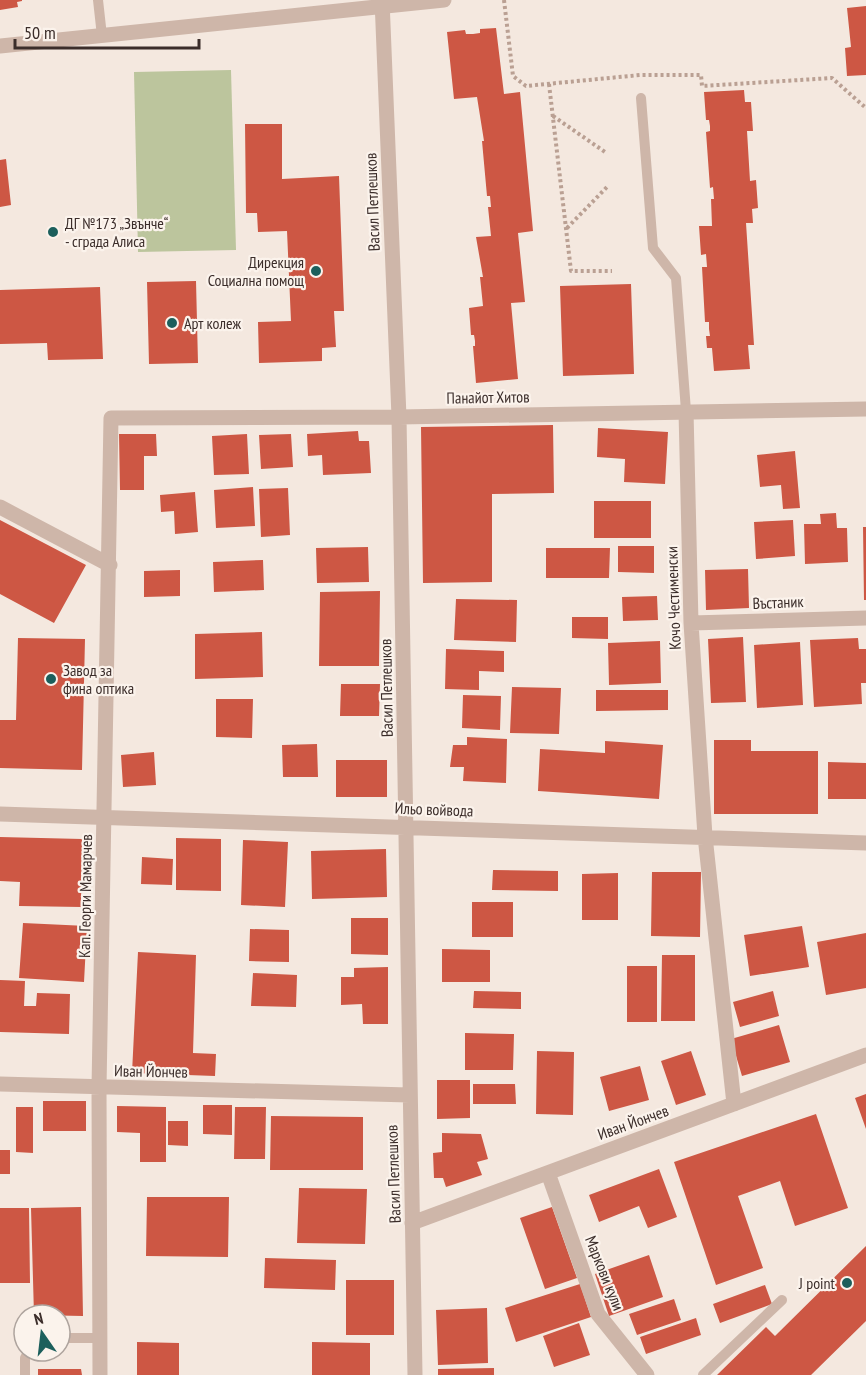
<svg xmlns="http://www.w3.org/2000/svg" width="866" height="1375" viewBox="0 0 866 1375" font-family="'PT Sans Narrow',sans-serif">
<style>
.pitch{fill:#bcc59d}
.building{fill:#cd5744}
.lines{fill:none;stroke-linecap:round;stroke-linejoin:round}
.path{stroke:#baa093;stroke-width:4;stroke-dasharray:3 3;stroke-linecap:butt}
.service{stroke:#ceb6a9;stroke-width:10}
.minor{stroke:#ceb6a9;stroke-width:15}
.poi-dot{fill:#1c5f5c;stroke:#fbf3ec;stroke-width:2}
.labels{text-anchor:middle;dominant-baseline:central;stroke-width:4.5;stroke-linejoin:round;paint-order:stroke}
.street-label{font-size:16px;fill:#3b2d2a;stroke:#fbf3ec}
.poi-label{font-size:16px;fill:#3b2d2a;stroke:#fbf3ec;text-anchor:start}
</style>
<rect width="100%" height="100%" fill="#f4e8df"/>
<path class="pitch" d="M231 70 236 250 138 252 134 72Z"/>
<path class="building" d="M0 0H22V1L17 2 18 7 0 10Z
M866 6V75L847 76 845 48 851 47 847 8Z
M496 28 504 94 520 92 533 231 518 233 525 302 511 303 518 379 476 383 473 346H475V341L474 335H471L469 308 483 306 480 277H483L476 237 491 236 488 207H491L490 196H487L482 141H484L477 97 454 99 447 32 465 30 466 34H473L480 33V29Z
M744 90 745 102H751L753 131H747L750 181 756 180 758 208 752 209 753 223H746L754 345H748L750 369 714 371 712 348H707L706 336H710L709 329V322H705L702 267H707L706 254 701 255 699 226H712L711 199H714L713 187 710 188 706 132 710 131V126L709 120H706L704 92Z
M245 124H282V179L339 176 344 311H334L336 347 322 348V361L259 363 258 322 291 321 287 231 258 232 257 213H246Z
M6 159 11 205 0 207V160Z
M196 281 198 363 149 364 147 282Z
M631 284 634 374 563 376 560 286Z
M100 287 103 359 48 360 47 343 0 344V290Z
M553 425 554 493 492 494V582L423 583 421 427Z
M598 428 668 432 665 484 624 482 625 459 597 457Z
M358 431 359 441H369L371 473 323 475 322 455 308 456 307 434Z
M119 434H156L157 456H144V490H120Z
M247 434 249 474 214 475 212 436Z
M291 434 293 467 261 469 259 435Z
M795 451 800 508 783 509 781 485 760 487 757 455Z
M253 487 255 526 216 528 214 490Z
M288 488 290 535 261 537 259 489Z
M195 492 198 532 175 534 174 511 161 512 160 495Z
M594 501H651V538H594Z
M836 513 837 528H847L848 562 805 564 804 524H821L820 514Z
M0 520 86 565 54 623 0 594Z
M793 520 795 556 756 559 754 522Z
M863 527H866V600H864Z
M618 546H654V573L618 572Z
M368 547 369 582 317 583 316 548Z
M546 548H610L609 578H546Z
M263 560 264 590 214 592 213 562Z
M748 569 749 608 706 610 705 570Z
M180 570V596L144 597V571Z
M380 591 379 666H319L320 592Z
M657 596 658 620 623 621 622 597Z
M456 599 517 600 516 642 454 640Z
M572 617H608V639L572 638Z
M262 632 263 677 195 679V634Z
M743 637 746 702 711 703 708 639Z
M18 638 85 639 82 770 0 768V720H16Z
M858 638 859 649H866V683H861L862 704 814 707 810 640Z
M660 641 661 683 609 685 608 643Z
M800 642 803 705 757 708 754 645Z
M446 649 504 651V672L479 671V690L445 689Z
M341 684H380L379 716H340Z
M512 687 561 688 559 734 510 733Z
M596 690H668V710L596 711Z
M463 695 501 696 500 730 462 728Z
M216 699H253L252 738 216 737Z
M467 737 507 739 506 783 463 781 464 767H450L453 745H467Z
M714 740H751V751H818V814H714Z
M605 741 663 745 659 799 538 791 540 749 605 753Z
M317 744 318 777H283L282 745Z
M154 752 156 785 123 787 121 755Z
M336 760H387V797H336Z
M828 762 866 763V799H828Z
M0 837 82 839 81 907 19 906 20 882 0 881Z
M176 838 221 839V891L176 890Z
M243 840 288 842 285 907 241 905Z
M386 849 387 897 312 899 311 851Z
M142 857 173 859 172 885 141 884Z
M493 870 558 871V891L492 890Z
M652 872H701L700 937 651 936Z
M618 873V920H582V874Z
M472 902H513V937H472Z
M351 918H388V955L351 954Z
M23 923 87 926 84 982 19 978Z
M802 926 809 967 750 976 744 935Z
M250 929 289 930V962L249 961Z
M866 933V988L826 995 817 942Z
M442 949 490 950V982H442Z
M138 952 196 955 193 1053 216 1054 215 1076 132 1073Z
M662 955H695V1021H661Z
M627 966H657V1022H627Z
M388 967V1024H363L362 1004 341 1005V977H354V968Z
M253 973 297 975 296 1007 251 1006Z
M0 980 25 981 24 1006H36L37 993 70 994 69 1034 0 1032Z
M474 991 521 992V1009L473 1008Z
M773 991 779 1016 740 1027 733 1002Z
M779 1025 790 1062 742 1076 731 1039Z
M465 1033 514 1034 513 1070H465Z
M537 1051 574 1052 573 1115 536 1114Z
M691 1051 706 1095 676 1105 661 1061Z
M640 1066 649 1100 609 1111 600 1077Z
M437 1080H470V1118L437 1119Z
M473 1084H515L516 1104H473Z
M866 1094V1129L855 1098Z
M43 1101H86V1131H43Z
M203 1105H232V1135L203 1134Z
M117 1106 166 1107V1162H140V1133L117 1132Z
M16 1107H33V1153L16 1152Z
M235 1107H266L265 1159H234Z
M816 1114 848 1208 795 1226 780 1181 738 1196 763 1268 716 1285 674 1162Z
M271 1116 363 1117V1170H270Z
M168 1121H188V1146L168 1145Z
M442 1133 481 1134 488 1159 477 1162 482 1175 446 1187 443 1178H434L433 1153 442 1152Z
M0 1150H10V1174H0Z
M659 1169 677 1217 648 1228 639 1206 599 1222 589 1195Z
M299 1188 367 1189 365 1244 297 1243Z
M147 1197H229L228 1257 146 1256Z
M81 1207 83 1316 34 1315 31 1208Z
M552 1207 577 1278 545 1289 520 1218Z
M0 1208H29L30 1283H0Z
M866 1246V1321L811 1375H717L766 1327 775 1336Z
M649 1255 663 1297 609 1316 595 1274Z
M265 1258 336 1260 335 1290 264 1288Z
M346 1280H394V1335H346Z
M580 1284 591 1317 516 1342 505 1308Z
M765 1285 772 1304 720 1323 713 1304Z
M674 1299 681 1320 637 1335 629 1314Z
M487 1308 488 1363 438 1365 436 1310Z
M696 1318 701 1335 646 1354 640 1337Z
M579 1323 590 1355 554 1367 543 1336Z
M137 1342 179 1343V1375H137Z
M312 1342 370 1343V1375H312Z
M494 1368V1375H438V1369Z
M38 1369H81L82 1375H38Z"/>
<g class="lines">
<path class="path" d="M504 0 513 76 526 86 640 75H701L702 86 832 78 866 108
M549 84 571 271H612
M553 116 605 152
M567 228 607 187"/>
<path class="service" d="M98 0 102 36
M641 98 653 248 676 278 686 411
M60 1338H100
M25 1375V1358L29 1351
M703 1375 782 1300"/>
<path class="minor" d="M382 0 399 417 415 1375
M0 46 444 0
M686 411 691 623 705 836 734 1104
M0 507 110 565
M691 623 866 618
M0 814 866 843
M0 1084 409 1095
M548 1173 598 1314 647 1375
M412 1223 866 1055
M100 1375 99 1088 111 418 399 417 866 409"/>
</g>
<g class="poi-dot">
<circle cx="53" cy="232" r="6"/>
<circle cx="316" cy="271" r="6"/>
<circle cx="172" cy="323" r="6"/>
<circle cx="51" cy="679" r="6"/>
<circle cx="847" cy="1283" r="6"/>
</g>
<g class="labels">
<g class="street-label">
<text transform="translate(372 202) rotate(-92)">Васил Петлешков</text>
<text transform="translate(488 397) rotate(-1)">Панайот Хитов</text>
<text transform="translate(673 598) rotate(-92)">Кочо Честименски</text>
<text transform="translate(778 602) rotate(-2)">Въстаник</text>
<text transform="translate(386 688) rotate(-91)">Васил Петлешков</text>
<text transform="translate(434 809) rotate(2)">Ильо войвода</text>
<text transform="translate(85 896) rotate(-89)">Кап. Георги Мамарчев</text>
<text transform="translate(151 1071) rotate(1)">Иван Йончев</text>
<text transform="translate(633 1122) rotate(-20)">Иван Йончев</text>
<text transform="translate(393 1174) rotate(-92)">Васил Петлешков</text>
<text transform="translate(605 1273) rotate(68)">Маркови кули</text>
</g>
<g class="poi-label">
<text x="65" y="223">ДГ №173 „Звънче“<tspan x="65" dy="18">- сграда Алиса</tspan></text>
<text x="304" y="262" text-anchor="end">Дирекция<tspan x="304" dy="18">Социална помощ</tspan></text>
<text x="184" y="323">Арт колеж</text>
<text x="63" y="670">Завод за<tspan x="63" dy="18">фина оптика</tspan></text>
<text x="835" y="1283" text-anchor="end">J point</text>
</g>
</g>
<g transform="translate(42 1333) rotate(346)"><circle r="28" fill="#fbf3ec" stroke="#aea49e" stroke-width="1.5"/>
<path d="M0-4.5L10 22L0 15L-10 22Z" fill="#1c5f5c"/>
<text y="-9" font-size="16" font-weight="bold" text-anchor="middle" fill="#3b2d2a">N</text>
</g>
<path d="M15 39v9h184v-9" fill="none" stroke="#3b2d2a" stroke-width="3"/>
<text x="24" y="39" font-size="18" fill="#3b2d2a" stroke="#fbf3ec" stroke-width="4.5" paint-order="stroke">50 m</text>
</svg>
